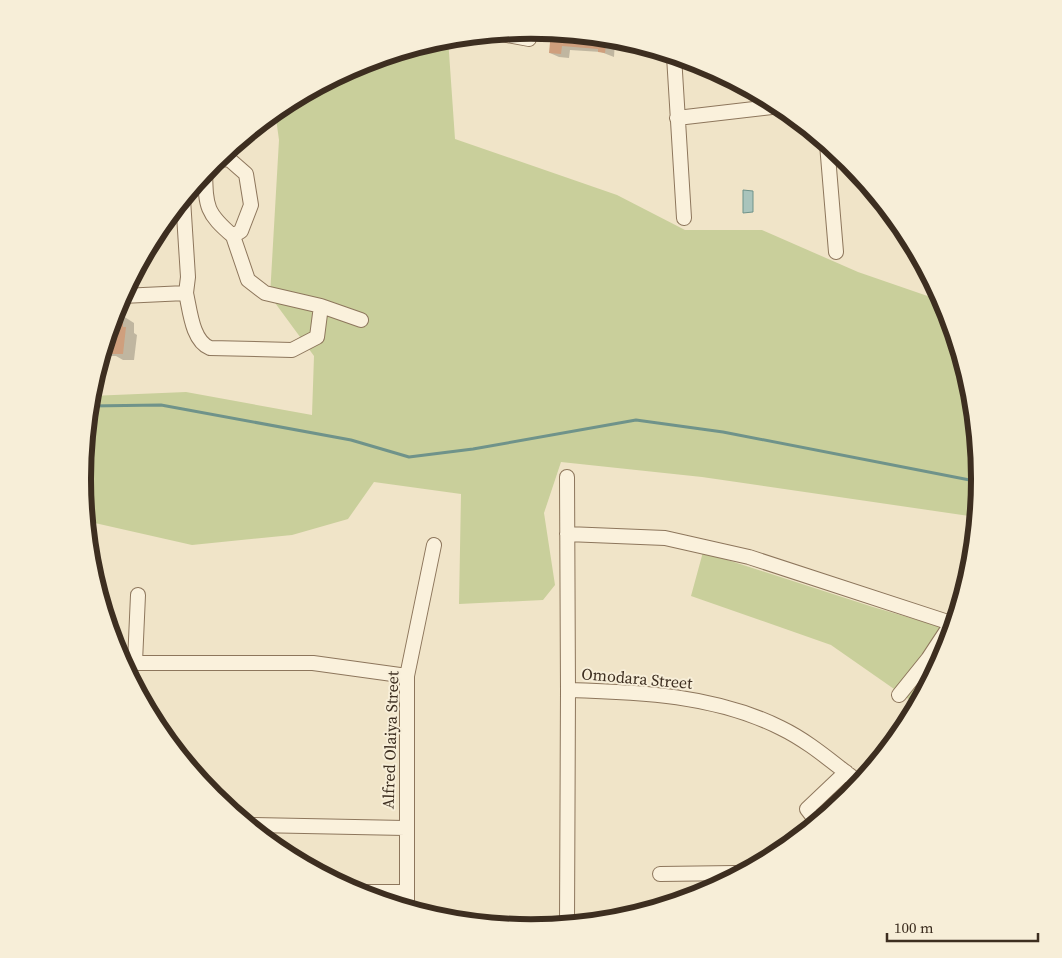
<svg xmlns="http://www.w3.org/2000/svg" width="1062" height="958" viewBox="0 0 1062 958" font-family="'Source Serif 4',serif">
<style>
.green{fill:#c9cf9b}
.water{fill:#a9c4bc;stroke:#6f938a}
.shadow{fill:#0003}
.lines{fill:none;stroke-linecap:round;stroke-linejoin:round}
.stream{stroke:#6f938a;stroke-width:3}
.building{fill:#cf9f7d}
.minor-casing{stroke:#8d765c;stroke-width:16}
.minor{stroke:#faf1dc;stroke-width:14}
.labels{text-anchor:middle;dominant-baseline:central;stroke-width:4;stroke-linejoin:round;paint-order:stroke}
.street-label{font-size:16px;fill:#3d2e20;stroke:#f7eed8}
.rim{fill:none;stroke:#3d2e20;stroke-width:6}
</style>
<rect width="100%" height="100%" fill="#f0e4c8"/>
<path class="green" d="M448 38 455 139 617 195 685 230H762L858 272 942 301 971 392 980 479 976 517 702 477 561 462 544 513 555 585 543 600 459 604 461 494 374 482 348 519 292 535 192 545 86 521 82 479 90 396 186 392 312 415 314 356 270 296 279 140 275 111 359 64Z
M703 552 873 607 952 630 946 651 917 705 831 645 691 596Z"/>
<path class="water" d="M743 190 753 191V212L743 213Z"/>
<path class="shadow" d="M552 32 610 38 615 41 614 57 601 52 570 50 569 58 559 57 550 53Z
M113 316H123L134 323V333L137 335 134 360H123L116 356H101Z"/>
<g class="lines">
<path class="stream" d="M89 406 161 405 351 440 409 457 473 449 636 420 723 432 980 482"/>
</g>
<path class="building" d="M551 32 607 37 605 53 598 52V49L562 46 561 54 549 53Z
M114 315H123V327H126L123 354H110V350H103Z"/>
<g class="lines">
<g class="minor-casing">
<path id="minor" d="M496 33 529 39
M674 56 684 218
M677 118 780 106
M827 144 836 252
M205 172C206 207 206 213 233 236
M186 293C190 310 192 341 210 348L292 350 317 337 321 306 265 293 248 280 233 236 241 231 251 205 246 174 230 160 218 158
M122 296 186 293 188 277 183 199
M321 306 361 320
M567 477 568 690 567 924
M567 534 665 538 749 557 954 624
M135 662 138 595
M123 663H313L407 676
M568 690C641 692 715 695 781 728 810 742 834 764 860 783
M899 695 928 659 951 624
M817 822 807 809 846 772
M248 825 405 828
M660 874 735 873 738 875
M356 892H406
M407 908V676L434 545"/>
</g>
<use href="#minor" class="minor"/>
</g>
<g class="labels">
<g class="street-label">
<text transform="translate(637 678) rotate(5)">Omodara Street</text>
<text transform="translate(390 740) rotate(-88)">Alfred Olaiya Street</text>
</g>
</g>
<path d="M0 0H1062V958H0ZM91 479a440 440 0 1 1 880 0a440 440 0 1 1-880 0Z" fill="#f7eed8" fill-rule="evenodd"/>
<path class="rim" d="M91 479a440 440 0 1 1 880 0a440 440 0 1 1-880 0Z"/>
<path d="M887 933v8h151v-8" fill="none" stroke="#3d2e20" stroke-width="2.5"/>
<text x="894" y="933" font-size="15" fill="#3d2e20" stroke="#f7eed8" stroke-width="4" paint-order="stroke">100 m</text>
</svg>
